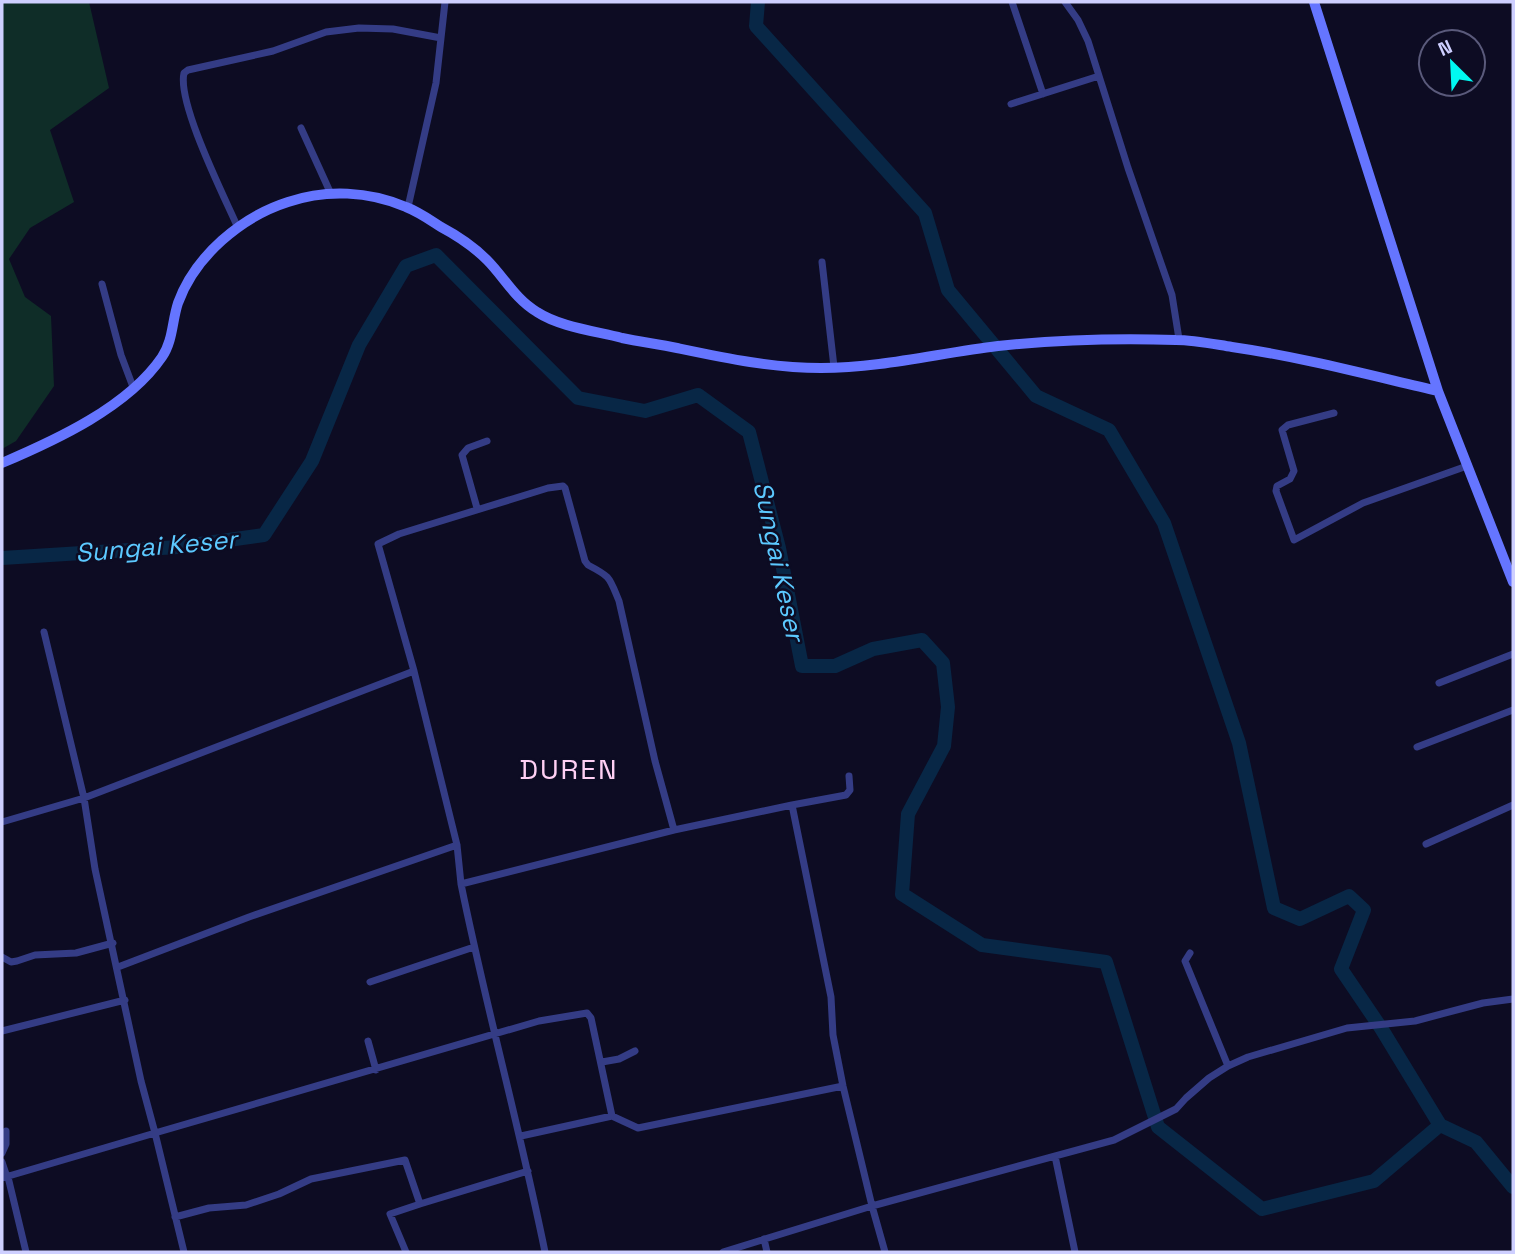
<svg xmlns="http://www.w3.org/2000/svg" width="1515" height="1254" viewBox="0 0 1515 1254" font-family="'Space Grotesk',sans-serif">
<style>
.green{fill:#0f2d28}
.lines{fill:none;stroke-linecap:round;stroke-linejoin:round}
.river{stroke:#082746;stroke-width:14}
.street{stroke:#343c85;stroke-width:7}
.secondary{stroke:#6575ff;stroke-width:10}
.labels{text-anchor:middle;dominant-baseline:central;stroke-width:5;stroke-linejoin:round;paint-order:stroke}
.water-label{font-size:26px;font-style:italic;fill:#5cc9ff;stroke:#0d0c23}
.quarter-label{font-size:28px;letter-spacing:2px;fill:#ffd0f4;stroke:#0d0c23}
</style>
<rect width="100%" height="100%" fill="#0d0c23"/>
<path class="green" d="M2 2H89L109 88 50 130 74 202 30 228 9 259 25 297 51 316 54 386 16 441 2 449Z"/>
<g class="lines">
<path class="river" d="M758 2 756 26 925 213 948 290 1036 396 1109 430 1164 523 1239 743 1274 908 1300 919 1349 896 1364 910 1341 969 1381 1028 1440 1125
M2 558 178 547 264 535 312 461 359 345 406 266 436 255 578 398 645 411 698 395 749 432 779 548 802 666H835L873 649 922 640 943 663 948 707 944 746 908 814 902 894 982 945 1106 962 1158 1127 1262 1209 1374 1181 1440 1125 1476 1142 1513 1187"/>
<path class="street" d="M1012 2 1043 94
M1065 2 1078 20 1088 41 1128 168 1172 295 1179 339
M1011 104 1099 76
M301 128 331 194
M408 207 436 83 445 2
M238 228C224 196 177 103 184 73L188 70 273 51 326 32 359 28 393 29 441 38
M822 262 834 367
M102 284 121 355 133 387
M1334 413 1288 425 1282 430 1294 471 1290 479 1277 486 1276 491 1294 540 1363 503 1467 466
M477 508 462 455 468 448 487 441
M1439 683 1513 654
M1417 747 1513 710
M792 805 846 795 850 790 849 776
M2 822 84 798 44 632
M1426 844 1513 805
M461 884 457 845 414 671 378 544 399 534 548 488 563 486 565 488 585 561 588 565C611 577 609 577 619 601L655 761 674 830
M1190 953 1185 961 1228 1066
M2 957 11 962 17 961 35 955 76 953 113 943
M118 967 249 917 457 845
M370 982 474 947
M2 1031 125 1000
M368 1041 376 1070
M602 1062 619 1059 635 1051
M521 1136 612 1116 638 1128 843 1086
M2 1153 6 1144V1131
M1055 1156 1075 1252
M2 1162 7 1177
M8 1177 26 1252
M2 1178 155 1133 141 1081 95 869 84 798 414 671
M175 1217 209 1208 246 1205 279 1194 311 1179 405 1160 420 1204 528 1171
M764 1239 767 1252
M184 1252 155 1133 539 1021 587 1013 591 1018 612 1116
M406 1252 390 1214 420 1204
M545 1252C520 1129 486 1007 461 884L674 830 792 805 831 997 833 1035 843 1086 872 1206 1114 1140 1176 1109 1186 1098 1209 1078 1228 1066 1248 1057 1347 1028 1415 1021 1483 1003 1513 999
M723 1252 872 1206 885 1252"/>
<path class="secondary" d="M1314 2 1438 391 1513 582
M2 463C56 440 128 407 162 357 173 341 172 321 178 303 195 256 241 217 288 202 326 189 369 191 406 207 419 212 430 220 441 227 458 236 473 246 487 260 504 277 515 299 537 312 560 327 595 331 622 338 640 342 659 344 677 348 725 358 772 368 821 368 881 368 939 353 998 346 1056 340 1117 338 1176 340 1194 340 1213 344 1232 347 1301 357 1369 375 1438 391"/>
</g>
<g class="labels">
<g class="water-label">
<text transform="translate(156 546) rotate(-5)">Sungai Keser</text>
<text transform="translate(779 561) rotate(78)">Sungai Keser</text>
</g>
<g class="quarter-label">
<text x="569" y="769">DUREN</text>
</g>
</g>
<rect width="1515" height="1254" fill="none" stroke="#cecfff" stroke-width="7"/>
<g transform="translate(1452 63) rotate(336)"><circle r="33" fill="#0d0c23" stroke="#5a5a7b" stroke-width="2"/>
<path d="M0-5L12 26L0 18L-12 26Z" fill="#00f9f2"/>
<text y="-10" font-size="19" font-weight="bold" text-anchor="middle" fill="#cecfff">N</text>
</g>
</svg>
